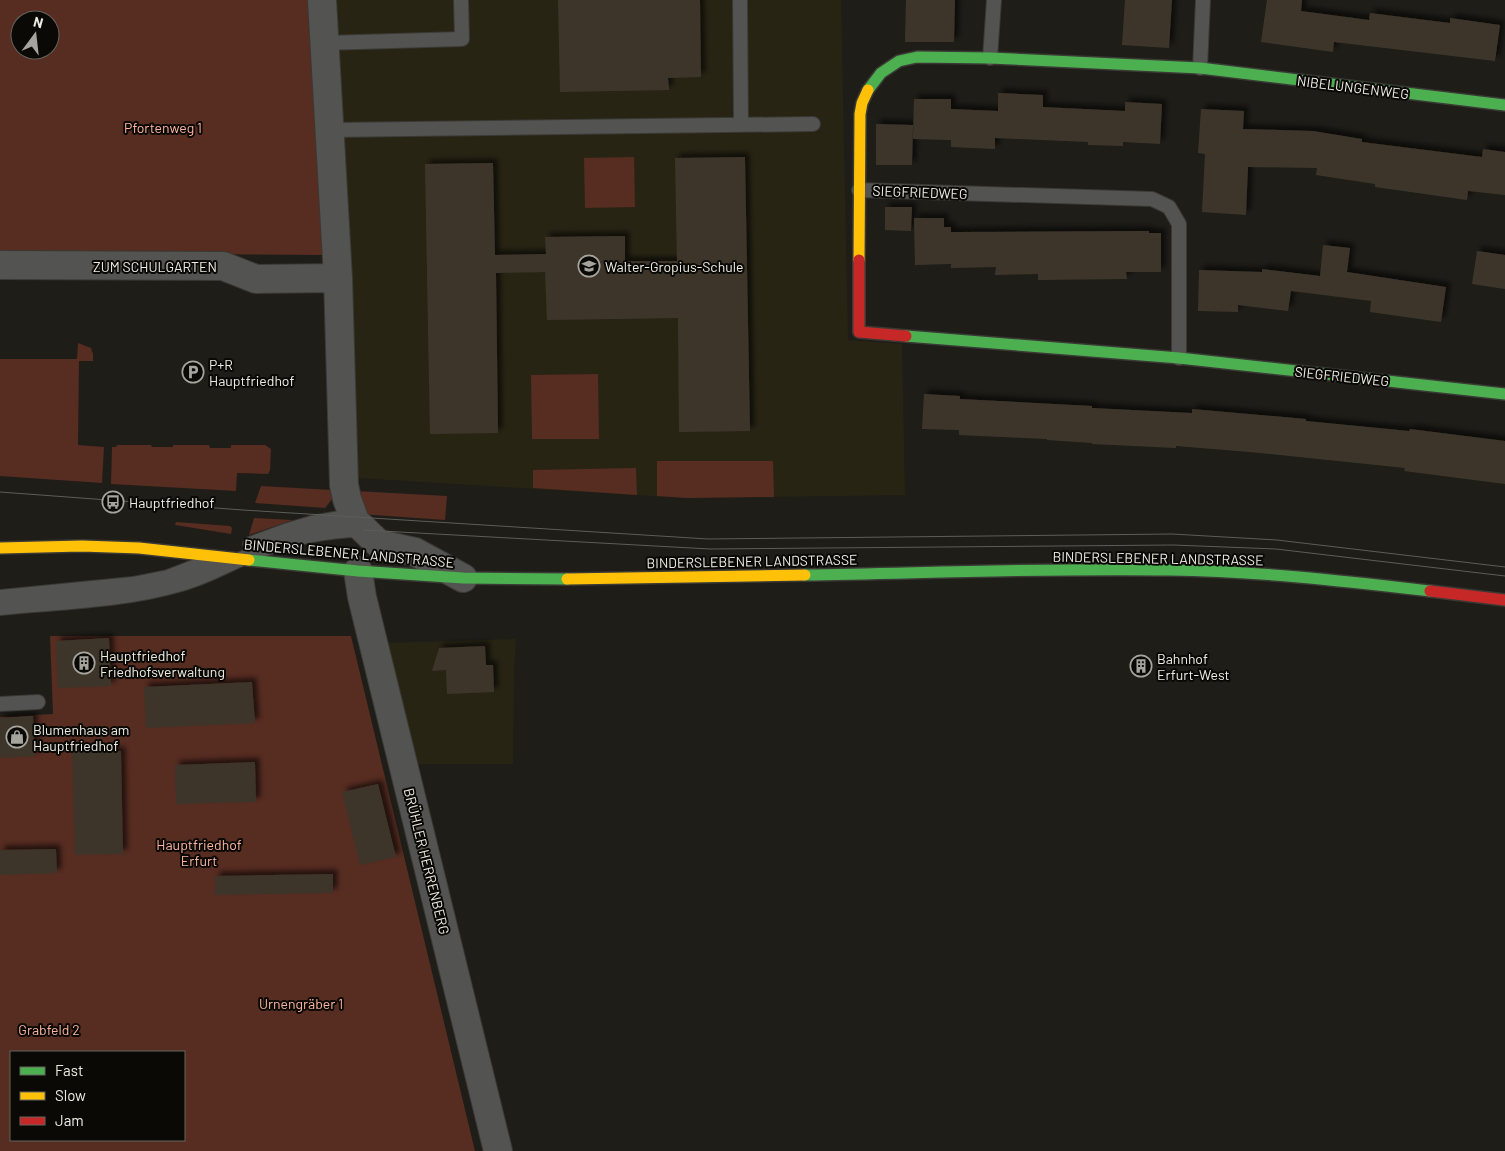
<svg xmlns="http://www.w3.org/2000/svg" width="1505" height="1151" viewBox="0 0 1505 1151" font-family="Barlow,sans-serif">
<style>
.built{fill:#282414}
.green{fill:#572c21;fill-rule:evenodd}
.building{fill:#3d362c;filter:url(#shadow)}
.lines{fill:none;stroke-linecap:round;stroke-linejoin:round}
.lane-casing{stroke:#3a3935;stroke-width:16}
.street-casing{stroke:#3a3935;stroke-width:30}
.fast-casing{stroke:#3a3935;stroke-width:14}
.slow-casing{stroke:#3a3935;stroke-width:14}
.jam-casing{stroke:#3a3935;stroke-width:14}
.lane{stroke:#535451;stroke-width:14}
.street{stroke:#535451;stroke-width:28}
.fast{stroke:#4caf50;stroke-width:11}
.slow{stroke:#ffc107;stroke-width:11}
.jam{stroke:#c62828;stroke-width:11}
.tram{stroke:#5d5e59;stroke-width:1}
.labels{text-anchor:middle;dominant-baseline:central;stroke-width:4;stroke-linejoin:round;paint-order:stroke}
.street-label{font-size:14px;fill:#eeece4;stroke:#0a0905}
.park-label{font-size:14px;fill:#feb4a1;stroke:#0a0905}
.poi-label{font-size:14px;fill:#eeece4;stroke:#0a0905;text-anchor:start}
</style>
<defs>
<filter id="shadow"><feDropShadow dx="4.5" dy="-4.5" stdDeviation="2.5" flood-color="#0009"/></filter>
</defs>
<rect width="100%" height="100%" fill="#1e1d18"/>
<path class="built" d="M334 0H841L848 340 902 344 905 495 687 498 357 478Z
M516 639 514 673 513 764H413L385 643Z"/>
<path class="green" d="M0 0H309L327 255 0 253ZM20 20H50V50H20Z
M634 157 635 207 585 208 584 158Z
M78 343 91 348 93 354V361H79L78 445 104 447 102 483 0 476V359H77Z
M598 374 599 439H532L531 375Z
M117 445H151L152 447H173V445H209L210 448H231V445H265L271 449 270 470 268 474 237 473 236 491 111 484 112 447H116Z
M657 461H773L774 497 687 498 657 496Z
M636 468 637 495 533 488V470Z
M261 486 332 490 333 498 325 508 255 503Z
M356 491 447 496 445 520 360 514Z
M254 518 293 520 249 535Z
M176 522 230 526 232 528 231 534 175 525Z
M50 636H351L475 1151H0V717L53 714ZM11 1052H184V1140H11Z"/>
<path class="building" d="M558 0H700L701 77 668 78 669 90 560 92Z
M906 0H955L954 42H905Z
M1125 0H1172L1169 48 1122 45Z
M1267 0H1302L1301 11 1369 20 1370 13 1450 23V18L1500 25 1495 61 1334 42 1333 52 1261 42Z
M998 93 1043 95V107L1125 111V102L1162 104 1160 144 1123 142V146L1088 145V142L995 138V149L951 147V140L913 139 914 99H951V109L998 111Z
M1201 109 1244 111 1243 129 1313 131 1362 139V142L1482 157 1483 149 1505 152V195L1468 191 1467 200 1375 187V184L1316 175 1317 168 1248 167 1246 215 1202 212 1205 154 1198 153Z
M876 124 913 125 912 165H876Z
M745 157 750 431 679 432 678 318 547 320 545 272 496 273 498 433 430 434 425 164 493 163 495 255 546 254 545 237 625 236V261H677L675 158Z
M885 207H912L911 231 885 230Z
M914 218H944V227H951V232L1149 231V233H1161V272H1126L1127 279 1038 280V274L995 275 996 267 951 268V264L915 265Z
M1323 245 1350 248 1347 272 1446 287 1441 322 1370 312 1371 301 1291 291 1288 311 1238 305V312L1198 311 1199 270 1262 272V269L1320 276Z
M1477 251 1505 255V289L1472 284Z
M924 394 960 396V399L1092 406V408L1192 413V409L1306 419V421L1409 431 1410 429 1505 441V484L1404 471 1405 468 1250 452 1176 446V448L1092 444V443L1047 440V439L959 435V430L922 429Z
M109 638 111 686 58 688 56 641Z
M485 646 486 665H493L494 692 447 694 446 670 432 671 439 648Z
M252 682 255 723 146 728 144 687Z
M33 716 35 756 0 758V718Z
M121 751 123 854 75 855 72 752Z
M255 762 256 802 176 804 175 765Z
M378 784 396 857 360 865 342 792Z
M56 849 57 873 0 875V850Z
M333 874V893L215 895V876Z"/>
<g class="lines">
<g class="lane-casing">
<path id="lane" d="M740 0 741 125
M324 43 462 39 461 0
M990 58 994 0
M1200 68 1203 0
M330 130 813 124
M859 190 1152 199 1169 207 1179 224V358
M250 544 285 531 312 523 352 516
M0 597 133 584 168 577 212 560
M0 608C60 602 123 601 181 584 207 577 230 563 255 553 290 538 325 530 362 530
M0 704 38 702"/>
</g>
<g class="street-casing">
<path id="street" d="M322 0 338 278 344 485 347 499 355 521 379 544 415 552 463 578
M0 265 223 266 256 279 338 278
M358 571 362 597 498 1151"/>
</g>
<g class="fast-casing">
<path id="fast" d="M868 90 881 73 899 61 917 57 990 58 1200 68 1505 105
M906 336 1179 358 1505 394
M249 560 358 571 463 578 567 579
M805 575C926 573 1048 568 1169 570 1257 571 1343 581 1430 591"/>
</g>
<g class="slow-casing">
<path id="slow" d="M859 260 860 114 862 103 868 90
M0 548 82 546 139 548 249 560
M567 579 805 575"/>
</g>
<g class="jam-casing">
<path id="jam" d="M859 260V332L906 336
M1430 591 1505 600"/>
</g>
<use href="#lane" class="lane"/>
<use href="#street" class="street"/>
<use href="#fast" class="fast"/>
<use href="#slow" class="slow"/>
<use href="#jam" class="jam"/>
<path class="tram" d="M0 492 243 510 708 539 1172 534 1277 540 1505 567
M363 530 710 549 1173 545 1276 549 1505 576"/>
</g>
<defs>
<g id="school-ring" transform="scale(1.125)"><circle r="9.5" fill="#0a0905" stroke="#a5a49d" stroke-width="1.5"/><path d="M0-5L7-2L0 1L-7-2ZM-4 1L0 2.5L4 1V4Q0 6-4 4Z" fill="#a5a49d"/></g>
<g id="parking-ring" transform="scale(1.125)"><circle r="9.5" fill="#0a0905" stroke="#a5a49d" stroke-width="1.5"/><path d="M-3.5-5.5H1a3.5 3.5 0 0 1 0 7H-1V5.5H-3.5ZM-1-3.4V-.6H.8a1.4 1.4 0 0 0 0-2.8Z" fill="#a5a49d"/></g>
<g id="bus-ring" transform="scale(1.125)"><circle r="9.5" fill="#0a0905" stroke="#a5a49d" stroke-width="1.5"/><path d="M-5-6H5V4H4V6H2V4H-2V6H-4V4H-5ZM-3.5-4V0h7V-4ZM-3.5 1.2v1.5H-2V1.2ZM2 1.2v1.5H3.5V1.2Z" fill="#a5a49d"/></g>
<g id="building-ring" transform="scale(1.125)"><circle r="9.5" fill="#0a0905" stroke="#a5a49d" stroke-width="1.5"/><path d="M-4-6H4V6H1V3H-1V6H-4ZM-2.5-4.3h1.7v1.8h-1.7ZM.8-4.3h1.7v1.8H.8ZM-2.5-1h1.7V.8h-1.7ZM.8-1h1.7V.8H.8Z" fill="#a5a49d"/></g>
<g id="shop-ring" transform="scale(1.125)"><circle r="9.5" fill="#0a0905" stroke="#a5a49d" stroke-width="1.5"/><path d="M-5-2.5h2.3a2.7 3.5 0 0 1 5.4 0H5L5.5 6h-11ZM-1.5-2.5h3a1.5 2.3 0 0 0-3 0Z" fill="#a5a49d"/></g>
</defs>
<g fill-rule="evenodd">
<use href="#school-ring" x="589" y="266"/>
<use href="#parking-ring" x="193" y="372"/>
<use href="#bus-ring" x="113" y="502"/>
<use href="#building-ring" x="84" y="663"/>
<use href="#building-ring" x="1141" y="666"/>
<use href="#shop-ring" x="17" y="737"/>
</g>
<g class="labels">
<g class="street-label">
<text transform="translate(1353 87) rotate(7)">NIBELUNGENWEG</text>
<text transform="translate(920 192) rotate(2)">SIEGFRIEDWEG</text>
<text x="155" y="266">ZUM SCHULGARTEN</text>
<text transform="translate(1342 376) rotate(6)">SIEGFRIEDWEG</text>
<text transform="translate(349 553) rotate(5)">BINDERSLEBENER LANDSTRASSE</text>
<text transform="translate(1158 558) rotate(1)">BINDERSLEBENER LANDSTRASSE</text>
<text transform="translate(752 561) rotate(-1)">BINDERSLEBENER LANDSTRASSE</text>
<text transform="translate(427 861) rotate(76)">BRÜHLER HERRENBERG</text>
</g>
<g class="park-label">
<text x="163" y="127">Pfortenweg 1</text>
<text x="199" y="844">Hauptfriedhof<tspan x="199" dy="16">Erfurt</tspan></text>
<text x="301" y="1003">Urnengräber 1</text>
<text x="49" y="1029">Grabfeld 2</text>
</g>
<g class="poi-label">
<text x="605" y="266">Walter-Gropius-Schule</text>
<text x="209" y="364">P+R<tspan x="209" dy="16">Hauptfriedhof</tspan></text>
<text x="129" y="502">Hauptfriedhof</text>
<text x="100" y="655">Hauptfriedhof<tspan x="100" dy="16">Friedhofsverwaltung</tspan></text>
<text x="1157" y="658">Bahnhof<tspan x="1157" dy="16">Erfurt-West</tspan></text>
<text x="33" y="729">Blumenhaus am<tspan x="33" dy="16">Hauptfriedhof</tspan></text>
</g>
</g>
<rect x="10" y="1051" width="175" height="90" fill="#0a0905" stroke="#65645e"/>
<rect x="20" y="1067" width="25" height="8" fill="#4caf50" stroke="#65645e"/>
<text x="55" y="1076" font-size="15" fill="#eeece4">Fast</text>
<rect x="20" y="1092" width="25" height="8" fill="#ffc107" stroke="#65645e"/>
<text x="55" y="1101" font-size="15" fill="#eeece4">Slow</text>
<rect x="20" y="1117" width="25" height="8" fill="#c62828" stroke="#65645e"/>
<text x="55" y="1126" font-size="15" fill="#eeece4">Jam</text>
<g transform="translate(35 35) rotate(15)"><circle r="24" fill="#0a0905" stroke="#65645e"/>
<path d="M0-4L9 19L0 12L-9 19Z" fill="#a5a49d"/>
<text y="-8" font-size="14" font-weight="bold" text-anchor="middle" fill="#eeece4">N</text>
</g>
</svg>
